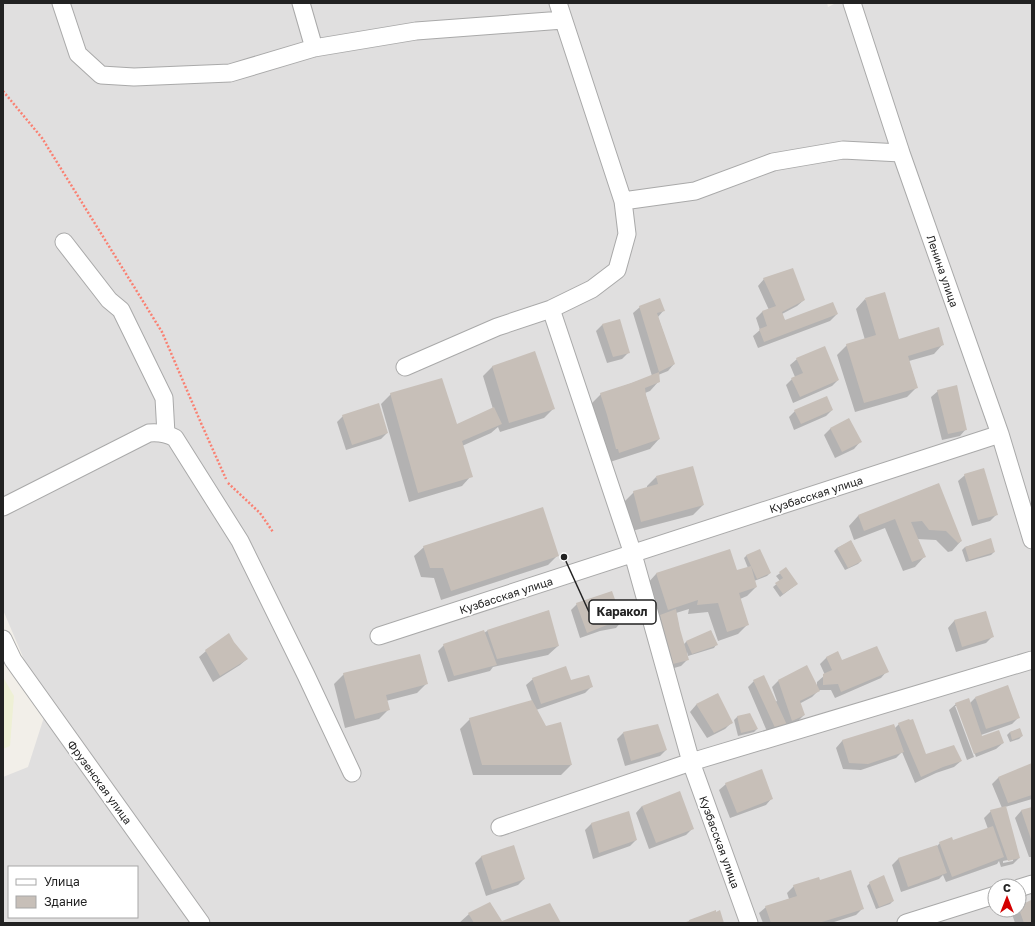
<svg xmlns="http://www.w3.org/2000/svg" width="1035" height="926" viewBox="0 0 1035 926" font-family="'Golos Text',sans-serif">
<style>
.residential{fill:#e0dfdf;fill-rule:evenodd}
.farmland{fill:#eef0d5}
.shadow{fill:#0003;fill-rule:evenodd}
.building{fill:#c7bfb8}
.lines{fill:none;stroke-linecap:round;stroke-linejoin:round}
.street-casing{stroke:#a9a9a9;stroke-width:19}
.path{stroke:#fa8072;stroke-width:2.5;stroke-dasharray:2 2;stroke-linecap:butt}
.street{stroke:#fff;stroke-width:17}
.labels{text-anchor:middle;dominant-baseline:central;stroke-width:4;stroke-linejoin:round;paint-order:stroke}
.street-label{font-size:11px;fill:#222;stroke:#fff}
.leader{fill:none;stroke:#222;stroke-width:1.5}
.callout-dot{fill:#222;stroke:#fff;stroke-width:1.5}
.callout{fill:#fff;stroke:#222;stroke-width:1.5}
.callout-label{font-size:12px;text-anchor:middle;font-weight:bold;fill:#222}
</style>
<rect width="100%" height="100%" fill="#f2efe9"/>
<path class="residential" d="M3 3H827L828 7 836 3H1032V923H3V777L28 767 46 711 3 610ZM9 867H137V917H9ZM995 886H1019V910H995Z"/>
<path class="farmland" d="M3 677 14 696 10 746 3 749Z"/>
<path class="shadow" d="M764 279 804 300 797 306 782 314 785 321 837 314 830 321 758 348 753 336 760 330 756 318 762 312 769 310 758 286Z
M865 299 899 341 943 344 934 354 909 361 917 387 907 397 855 412 837 355 847 345 865 340 856 309Z
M640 307 664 310 658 317 674 364 668 371 658 375 659 381 650 391 645 393 659 439 650 449 610 462 591 404 601 394 652 376 633 313Z
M619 320 629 352 622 359 607 363 596 331 602 325Z
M797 359 838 380 832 386 793 403 786 385 792 379 795 377 790 365Z
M493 366 554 408 544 418 500 432 498 427 491 433 462 446 471 476 462 486 409 502 381 404 391 394 456 425 493 409 483 376Z
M938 391 966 429 960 436 942 440 931 397Z
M832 410 826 416 794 430 789 417 795 411Z
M343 416 387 433 381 439 346 450 337 422Z
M849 419 860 442 854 449 835 458 824 435 830 429Z
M965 475 997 514 990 521 972 526 958 481Z
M656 477 703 505 693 515 632 531 624 502 634 492 647 488V486Z
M938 484 961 541 952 551 948 552 936 540 917 539 924 557 915 567 903 571 885 528 854 540 849 526 858 516Z
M990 540 994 552 991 555 966 562 962 550 965 547Z
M851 541 861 561 858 564 845 570 834 551 837 548Z
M424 547 558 555 548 565 441 600 434 578 421 577 414 556Z
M729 551 736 572 748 568 744 558 747 555 770 573 767 576 754 581 756 587 747 596 740 599 748 624 738 634 718 641 708 612 688 614 689 609 676 613 683 645 686 642 711 631 716 645 714 648 688 656 687 652V660L681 666 667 670 647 584 656 574Z
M786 569 797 584 780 597 773 587 780 581 776 576Z
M577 604 622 621 616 628 600 631 580 638 571 610Z
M548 611 558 646 548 655 493 667 490 671 448 682 438 651 444 645 484 633 487 631Z
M985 612 993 636 986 643 956 652 948 628 954 621Z
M236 647 247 659 240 665 213 682 199 657 206 651Z
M827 657 887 671 881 678 835 698 831 690H819L812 697 799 704 804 715 797 722 769 736 748 687 754 681 775 702 777 701 772 687 778 681 817 688V682L825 675 820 664Z
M344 674 427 683 417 693 386 701 388 710 379 719 345 728 334 684Z
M533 679 570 682 592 686 585 693 536 710 546 727 560 724 571 765 561 775H473L460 729 470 719 532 701 526 685Z
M717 694 731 723 725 729 707 738 690 712 696 705Z
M975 698 1018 718 1012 724 981 735 982 737 1003 743 996 749 976 757 957 706H955L974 757 967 760 949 710 956 704 970 703Z
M749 714 757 729 754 732 738 736 734 720 737 717Z
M899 724 926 756 961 761 954 767 936 773 915 783 902 752 896 758 861 770 843 769 836 748 842 741 893 725 895 728Z
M1020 729 1022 736 1019 739 1010 742 1007 735 1010 732Z
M623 733 666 750 660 756 625 766 617 739Z
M1032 764V799L1005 807 1019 858 1013 864 1001 867 999 861 997 864 946 882 943 875 939 879 901 892 892 865 898 859 936 846V847L940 843 953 841 988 829 984 818 991 811 1002 808 992 784 998 778ZM1013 859V861L1003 863V861Z
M726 784 772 798 766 805 730 818 719 790Z
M642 806 693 828 686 835 649 849 636 813Z
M1032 808V857H1029L1015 818 1021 811Z
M628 813 636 840 630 846 593 859 585 830 591 824Z
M482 856 524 879 518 885 486 896 475 863Z
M820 881 862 909 856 915 831 923H763L759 913 766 907 789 899 787 893 794 886Z
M870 883 893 901 890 904 876 909 867 886Z
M1032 906V923H1015L1012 914 1016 910H1019V907Z
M469 914 501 922 560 923H459Z"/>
<path class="building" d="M793 268 805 300 782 312 785 320 833 302 838 314 764 342 759 329 767 326 762 311 776 306 763 278Z
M885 292 899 339 939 327 944 345 908 356 918 388 864 403 846 344 876 335 865 298Z
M660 298 665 311 657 313 675 364 659 372 639 306Z
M620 319 630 353 613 357 602 324Z
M825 346 839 380 800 397 791 378 803 373 796 358Z
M535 351 555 409 509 423 492 366Z
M659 372 660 382 645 388 646 395 660 439 619 453 618 449H616L607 415 600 393 631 383Z
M442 378 457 424 494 407 502 424 462 441 473 477 418 493 390 393Z
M957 385 967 430 948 434 937 390Z
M827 396 833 410 801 424 794 410Z
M379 403 388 433 352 445 342 415Z
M849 418 862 442 842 452 830 428Z
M693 466 704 505 641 522 633 491 658 484 656 476Z
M984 468 998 515 978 520 964 474Z
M939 483 962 541 958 543 946 531 929 530 922 521 911 522 926 557 912 562 895 519 864 531 858 515Z
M543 507 559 556 451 591 443 568H430L423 546Z
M991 538 995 552 969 560 965 547Z
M851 540 862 561 848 568 837 548Z
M730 549 737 570 751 566 757 587 739 593 749 625 727 632 718 603 697 605 698 600 668 610 656 573Z
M760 549 771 573 757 579 746 555Z
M786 567 798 584 783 594 775 583 783 578 779 572Z
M612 591 623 622 607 625 587 633 576 603Z
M676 609 680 629 689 660 673 664 660 615Z
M549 610 559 646 497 659 487 630Z
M986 611 994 637 962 647 954 620Z
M484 630 497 665 454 676 443 644Z
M711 630 718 645 692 654 686 641Z
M229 633 234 642 248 659 220 676 205 650Z
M877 646 889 672 841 692 838 684 823 685V674L832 670 826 657 838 651 842 660Z
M420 654 428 684 386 695 390 710 355 719 343 673Z
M807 665 820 691 800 701 805 715 792 721 778 680Z
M566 666 571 680 589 675 593 687 541 704 532 678Z
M764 675 787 725 776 730 753 680Z
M1008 685 1020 718 986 729 975 697Z
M718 693 733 723 714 733 696 704Z
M969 698 982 736 999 730 1004 743 974 754 955 703Z
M532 700 546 726 561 722 572 765H482L469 718Z
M750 713 758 729 741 733 737 716Z
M909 719 910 720 913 719 926 754 954 745 962 761 943 767 921 777 898 723Z
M658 724 667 750 631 761 623 732Z
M894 724 904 752 868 764 849 763 842 740Z
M1020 728 1023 736 1012 740 1010 732Z
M1032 763V795L1008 803 998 777Z
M762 769 773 799 737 813 725 783Z
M680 791 694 829 656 843 642 806Z
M1006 806 1020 858 1008 861 990 810Z
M1032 807V842L1021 810Z
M629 811 637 840 599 853 591 823Z
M993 826 1004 857 952 877 939 842 952 837 953 840Z
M514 845 525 879 492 890 481 856Z
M937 845 947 873 908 887 898 858Z
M851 870 864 909 822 922 823 923H771L765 906 797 896 793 885 819 877 820 880Z
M884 875 894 901 879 907 869 882Z
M1031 900 1032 903V923H1024L1019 909V906Z
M490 902 502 921 550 903 561 923H474L468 913Z
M716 910V912L720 910 724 923H686V922L689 921V920Z"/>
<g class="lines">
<g class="street-casing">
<path id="street" d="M61 3 78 54 101 75 134 77 230 73 314 48 416 31 563 20
M301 3 314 48
M558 3 623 201
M852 3 901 153 1000 434 1032 540
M64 242 109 300 121 310 164 398 166 434
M551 309 633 554 691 762 749 923
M405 367 497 327 551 309 592 289 617 270 627 234 623 201 695 191 773 162 843 150 901 153
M3 507 149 433C159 432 166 433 175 438L240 541 306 675 352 773
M379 636 1000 434
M3 639 13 660 201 923
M500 827 691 762 1032 660
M1019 888 1032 884
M906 923 995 895"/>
</g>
<path class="path" d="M3 91 42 138 162 332 201 423 226 479
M228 483 260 513 273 532"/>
<use href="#street" class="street"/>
</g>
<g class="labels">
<g class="street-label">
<text transform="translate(943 271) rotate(71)">Ленина улица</text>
<text transform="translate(816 494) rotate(-18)">Кузбасская улица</text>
<text transform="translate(506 595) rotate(-18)">Кузбасская улица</text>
<text transform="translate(100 782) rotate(54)">Фрузенская улица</text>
<text transform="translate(720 842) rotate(70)">Кузбасская улица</text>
</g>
</g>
<path class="leader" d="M564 557L589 612"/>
<circle class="callout-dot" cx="564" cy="557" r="4"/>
<rect class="callout" x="589" y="600" width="67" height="24" rx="4"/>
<g class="callout-label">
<text x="622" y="616">Каракол</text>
</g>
<rect width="1035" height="926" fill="none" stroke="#222222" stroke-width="8"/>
<rect x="8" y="866" width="130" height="52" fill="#ffffff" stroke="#a7a7a7"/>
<rect x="16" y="879" width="20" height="6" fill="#ffffff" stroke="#a7a7a7"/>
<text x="44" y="886" font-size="12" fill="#222222">Улица</text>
<rect x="16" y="896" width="20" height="12" fill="#c7bfb8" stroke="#a7a7a7"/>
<text x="44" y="906" font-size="12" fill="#222222">Здание</text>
<g transform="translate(1007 898)"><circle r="19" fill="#ffffff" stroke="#a7a7a7"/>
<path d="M0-3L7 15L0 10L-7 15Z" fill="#d40000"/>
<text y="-6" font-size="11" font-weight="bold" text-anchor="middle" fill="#222222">С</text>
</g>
</svg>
